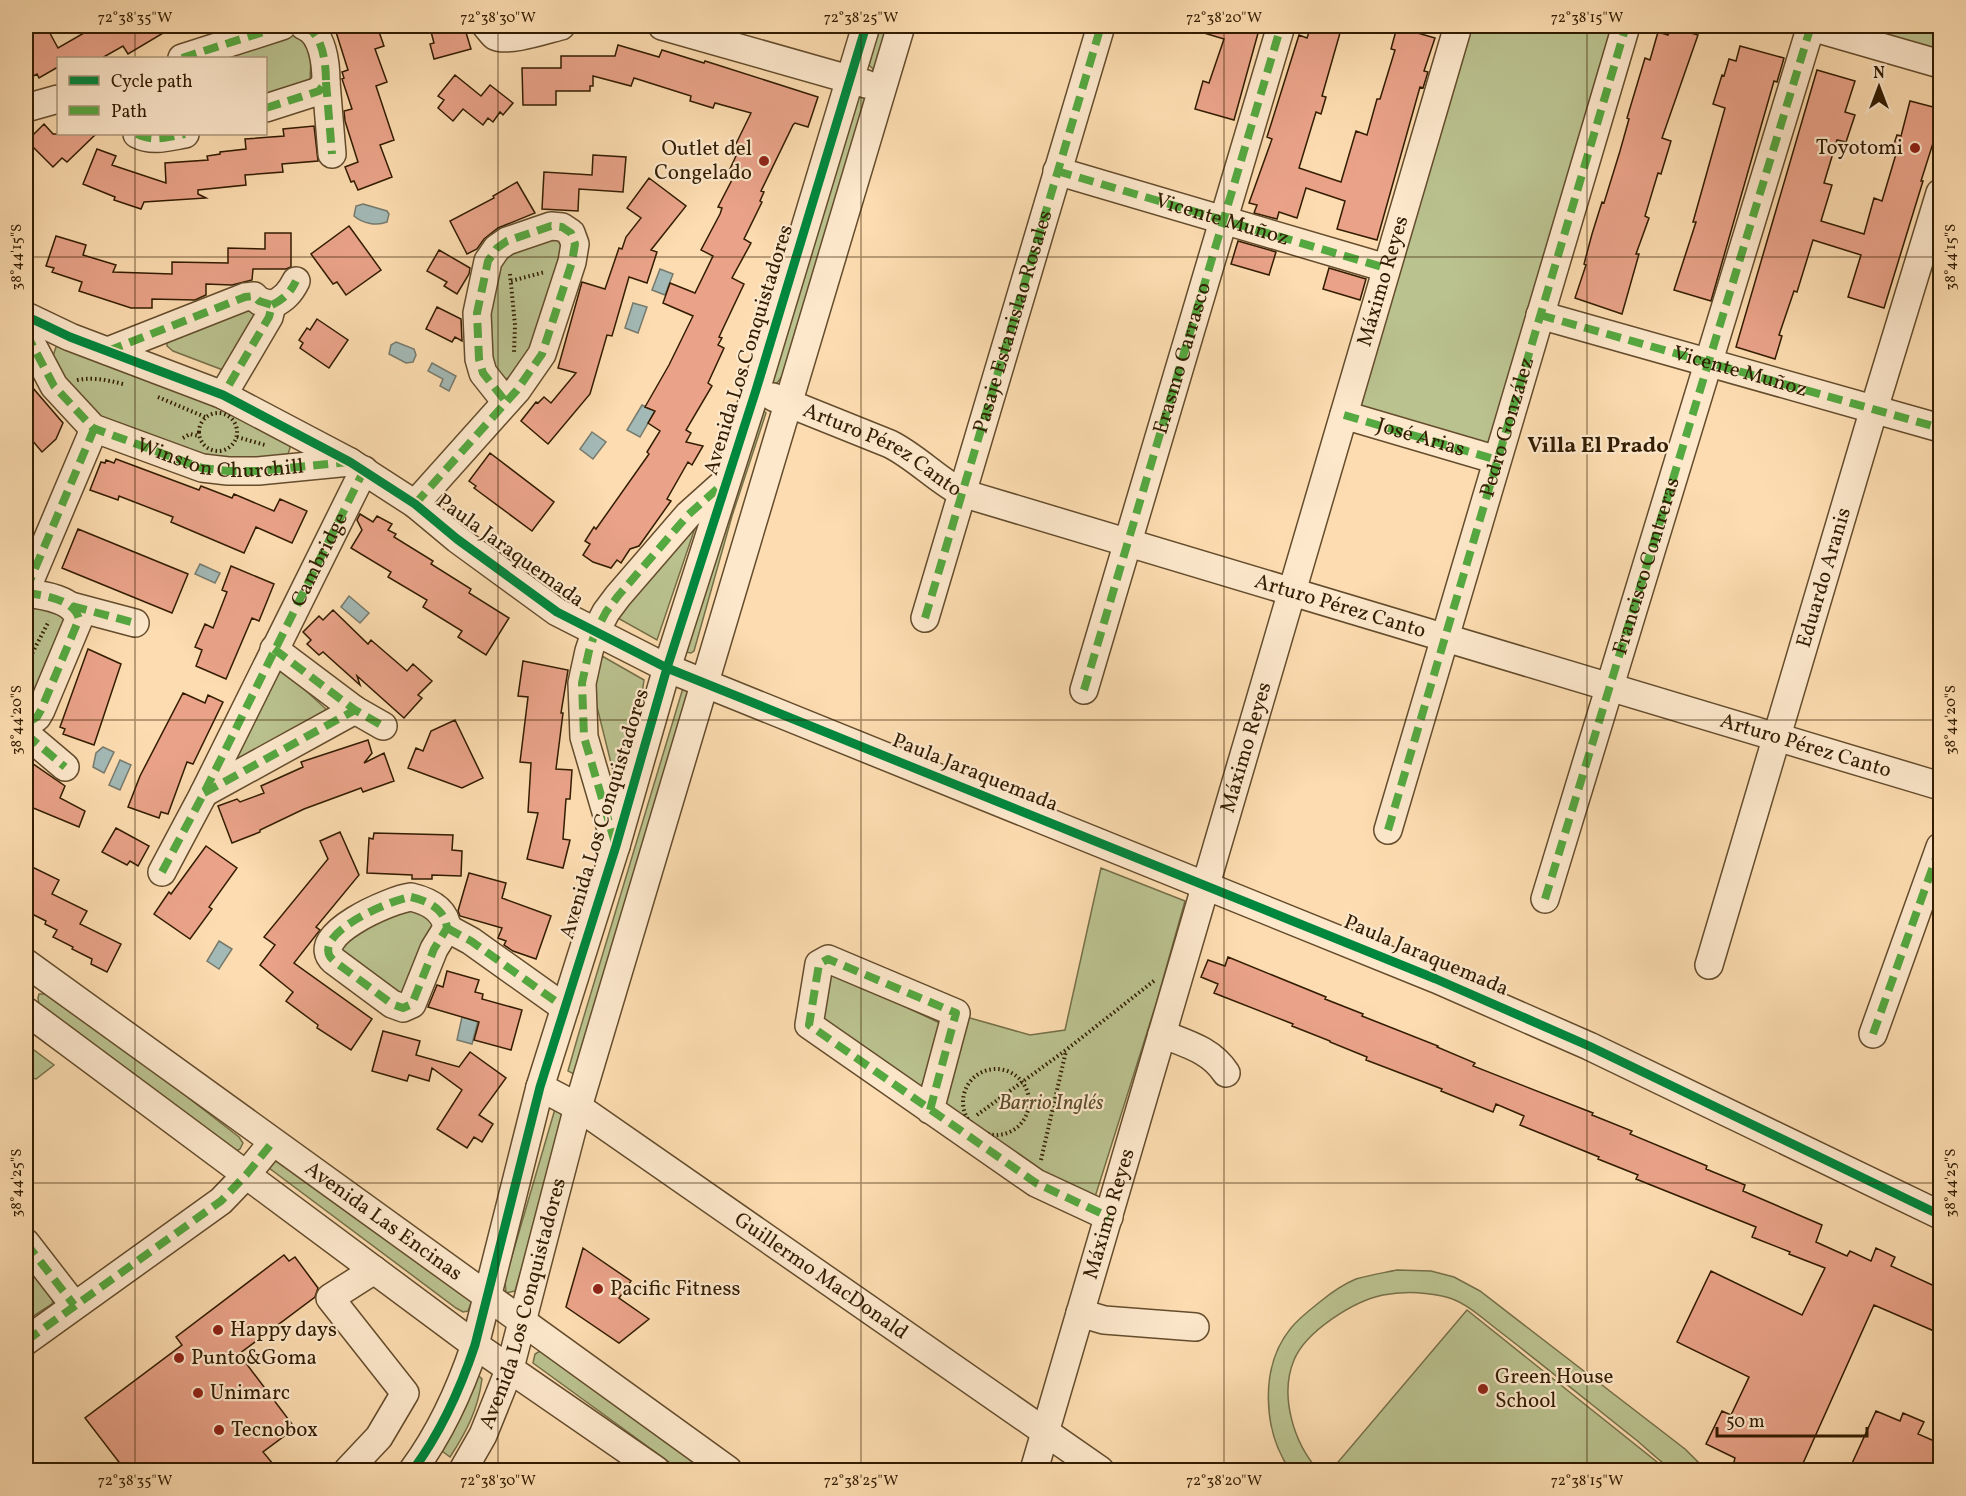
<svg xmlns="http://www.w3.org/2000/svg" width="1966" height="1496" viewBox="0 0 1966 1496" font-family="Vollkorn,serif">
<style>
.green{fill:#bac28f;stroke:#766f48;stroke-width:1.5}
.water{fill:#a3b9b6;stroke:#767a6d;stroke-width:1.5}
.building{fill:#eaa389;stroke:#321c00;stroke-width:1.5}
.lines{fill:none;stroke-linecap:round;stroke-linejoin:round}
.minor-casing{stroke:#644c2c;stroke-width:30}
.path{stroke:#321c00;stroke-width:4;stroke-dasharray:1.5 3;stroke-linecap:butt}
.minor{stroke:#fde8cc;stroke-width:27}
.quiet{stroke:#54a940;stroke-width:8;stroke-dasharray:15 8;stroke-linecap:butt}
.cycleway-casing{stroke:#fde8cc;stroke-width:13}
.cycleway{stroke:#00873e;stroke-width:9}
.ticks{fill:none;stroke:#321c00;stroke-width:1.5;stroke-opacity:0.45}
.poi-dot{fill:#8f2418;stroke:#fde8cc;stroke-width:2}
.labels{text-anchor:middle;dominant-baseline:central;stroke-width:4.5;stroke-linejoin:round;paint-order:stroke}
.poi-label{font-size:21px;fill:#321c00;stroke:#fde8cc;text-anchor:start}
.street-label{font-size:21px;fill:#321c00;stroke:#fde8cc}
.park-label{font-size:21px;font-style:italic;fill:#5b4e2b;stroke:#fde8cc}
.neighbourhood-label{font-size:22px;font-weight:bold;fill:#321c00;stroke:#fde8cc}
.neatline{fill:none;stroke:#321c00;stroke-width:2}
.ticks-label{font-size:15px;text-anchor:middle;fill:#321c00}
</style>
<rect width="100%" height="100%" fill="#fcdcb0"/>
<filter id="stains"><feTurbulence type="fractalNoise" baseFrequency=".00333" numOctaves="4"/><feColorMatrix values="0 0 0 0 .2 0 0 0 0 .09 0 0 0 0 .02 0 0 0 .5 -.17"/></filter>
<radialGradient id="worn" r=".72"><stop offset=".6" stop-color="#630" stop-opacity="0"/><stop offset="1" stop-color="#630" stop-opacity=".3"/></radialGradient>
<path class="green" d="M879 26H892L881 70 873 69 869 65Z
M1470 26H1616L1489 451 1356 411Z
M1854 26H1940V52Z
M300 30 311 57 310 80 266 100V58H201Z
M856 90 872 94 784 374 777 383H772Z
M567 239 542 336 512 378 501 379 487 362 488 320 499 265 505 255 526 240Z
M252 306 258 309 223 370 173 351 167 346V341Z
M60 344 221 404 289 442 290 448 287 457 215 461 108 425 57 371 52 359 56 347Z
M761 408 766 413 732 516 694 651 691 653 685 652Z
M685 526 695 528 657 640 616 617Z
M36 603 64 615 67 627 36 697 26 710V614L29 606Z
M602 656 644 680 624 815 592 687Z
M279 671 290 676 328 711 233 766 266 677Z
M690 687 581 1078 568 1071 578 1036 683 688Z
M1101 868 1185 901 1156 1004 1095 1197 1037 1178 940 1113 963 1016 1030 1035 1065 1030Z
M412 906 435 923 399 999 342 958 341 940Z
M838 975 944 1025 928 1098 816 1024 829 977Z
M39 994H49L133 1055 239 1137 243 1143 240 1149 235 1152 39 1005 38 998Z
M26 1044 54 1065 36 1079 26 1076Z
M555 1109 567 1116 515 1291 506 1293 505 1280Z
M272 1157 472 1301 468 1311 463 1312 456 1308 269 1168Z
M26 1253 55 1292 52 1304 26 1321Z
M1397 1270 1431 1271 1454 1277 1480 1291 1685 1449 1706 1470C1696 1471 1682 1473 1674 1470 1666 1468 1643 1445 1635 1439 1591 1404 1548 1369 1503 1334 1485 1321 1465 1300 1442 1296 1423 1292 1403 1291 1383 1295 1354 1301 1306 1331 1294 1360 1279 1396 1294 1443 1318 1470H1290C1263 1431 1259 1367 1291 1328 1299 1318 1311 1309 1321 1301 1332 1292 1344 1284 1356 1279 1369 1275 1383 1273 1397 1270Z
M1467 1310 1667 1470H1336L1333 1468Z
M542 1350 709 1470H680L533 1363 535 1354Z
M478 1375 482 1379C478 1409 467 1431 450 1457L438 1448Z"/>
<path class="water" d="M363 204 387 211 389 214 387 222C377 226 363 224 354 216L356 206Z
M660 269 673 274 665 295 652 290Z
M633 303 647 307 638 333 625 328Z
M396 342 414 349 416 355 413 362 406 363 389 354 391 345Z
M432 363 456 376 449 391 440 386 443 379 428 371Z
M642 405 655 411 640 437 627 430Z
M592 432 606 442 593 459 580 449Z
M200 564 220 573 215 583 195 574Z
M349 596 369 613 360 623 341 607Z
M103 747 114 752 104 773 93 767 96 753Z
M120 760 131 765 120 790 109 785Z
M219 941 232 949 219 969 207 961Z
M462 1017 478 1021 472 1044 457 1040Z"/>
<path class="building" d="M26 26H46L58 48 96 26H175L128 54 123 46 102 58H58V67L39 78 37 74 26 80Z
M355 26H377L384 46 375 49 387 82 376 86 394 140 380 145 392 177 358 190 354 181 351 182 345 167 358 162 345 121 344 111 352 109 342 79 344 78 342 72 348 70 336 32Z
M440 26H464L471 49 434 59 430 44 434 43 430 28Z
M1194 26H1260L1234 120 1195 109 1203 81 1209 83 1224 39 1194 30Z
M1311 26H1342L1322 96 1326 97 1321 114 1316 112 1299 168 1341 182 1356 131 1367 135 1377 99H1380L1395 50 1391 49 1397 27 1435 38 1424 71 1428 72 1423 88 1420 87 1377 240 1337 229 1345 201 1306 188 1297 218 1279 212 1277 219 1254 213 1257 205 1249 203 1272 139 1267 137 1299 35 1307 38Z
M1670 27 1698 35 1662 138 1671 141 1661 174 1658 173 1645 216 1649 218 1636 254H1639L1622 314 1575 298 1586 265 1584 264 1592 234 1602 202 1604 203 1620 151 1629 119 1627 118 1645 58 1650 60 1658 32 1668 35Z
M618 45 659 57 662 50 704 63 705 61 818 97 808 127 795 123 793 125 761 191 764 192 760 201 762 202 744 239 751 243 732 278 744 284 719 337 722 338 718 345 724 348 708 383 712 386 686 430 691 433 686 442 703 446 692 465 688 462 667 499 671 501 639 546 630 549 621 563 617 560 611 568 593 562 583 555 590 544 585 541 594 527 596 529 649 454 647 452 660 431 648 423 655 411 645 407 669 365 693 316 663 303 670 283 695 293 713 256 701 250 720 214 722 208 718 207 736 172 730 169 736 156 731 154 751 113 715 103 713 108 690 101 691 96 634 78 631 86 593 76V86H590V91H556V105H523L522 68H561V56H615Z
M1740 46 1784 58 1777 82 1774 81 1711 301 1674 290 1696 222H1693L1725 108 1713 104 1722 75 1724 76 1729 59 1736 61Z
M1817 70 1855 81 1845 112 1855 115 1846 142 1837 140 1824 183 1832 185 1821 221 1864 234 1874 198 1882 201 1896 154 1891 153 1897 135 1901 136 1910 101 1941 109V118L1921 181H1923L1915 207 1884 308 1848 297 1861 255 1813 240 1797 292 1794 291 1779 335 1782 336 1775 359 1736 347Z
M455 75 481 96 490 85 513 103 503 115 500 112 493 122 488 118 483 125 463 109 453 121 438 108 444 100 438 96Z
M44 124 53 134H96L67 162 62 158 53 167 27 141Z
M314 126 318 161 282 164 283 172 245 175 246 185 198 190V194L206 198 144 202 141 209 114 200 115 197 83 184 97 149 116 156 112 165 166 183 165 163 208 160 207 156 220 154V152L246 149 245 139 284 136 283 129Z
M593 155 626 157 623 192 579 189 578 211 542 209 544 172 592 175Z
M649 178 686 206 651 250 657 252 647 283 629 277 612 336 607 335 590 394 548 444 521 421 536 402 538 403 544 397 551 403 576 373 558 368 582 282 605 289 619 248 622 249 626 237 641 218 627 208Z
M517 182 535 213 498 228 484 239 477 249 467 254 450 221 494 198 493 196Z
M349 226 381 270 346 295 337 282 333 284 311 254Z
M265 233H291V267L286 269H253L252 280 232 285 206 284V295L195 300 152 299V308H131L79 291 82 282 52 272 54 268 46 266 56 236 86 245 83 255 116 265 113 272 172 274V262L228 263V248L265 249Z
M1238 241 1276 252 1269 275 1231 264Z
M439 250 470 268 469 274 457 294 444 286 447 282 427 271Z
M1329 268 1366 279 1360 300 1323 289Z
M437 307 461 319 462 341 455 337 452 342 426 329Z
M317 319 348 340 329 368 300 348 303 343 299 340 307 328 310 330Z
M26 380 63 423 56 439 42 452 26 433Z
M490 453 554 502 532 531 474 488 476 486 469 481Z
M116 459 199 490 201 486 232 498 234 494 274 511 280 499 307 511 292 543 256 527 244 553 171 522 173 517 119 496 118 500 90 490 101 462 105 463 106 460 114 463Z
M360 514 373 522 377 516 392 524 388 530 396 534 394 537 433 561 431 564 471 589 469 593 509 618 486 655 458 637 462 631 423 607 427 600 388 577 391 572 351 548 362 530 357 520Z
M78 529 188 574 172 613 62 568Z
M231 566 274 584 259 621 252 618 226 679 196 666 202 650 195 647 205 624 213 628 227 592 222 590Z
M333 610 368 644 371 640 407 671 413 664 432 681 418 695 422 698 404 718 357 676 360 685 323 652 319 655 307 644 311 640 303 632 319 616 323 620Z
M88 649 121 664 94 745 63 734 65 729 60 727Z
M523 661 568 670 561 713H563L556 769 572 770 570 799H566L563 839 570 840 563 868 527 859 538 813 528 812 531 763 520 762 528 697 518 696Z
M183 693 205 703 208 695 223 702 193 764 187 762 168 814 161 812 159 818 128 807 140 776Z
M455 720 483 778 462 788 408 768 416 748 423 751 431 731Z
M368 740 372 753 364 763 384 753 394 781 363 792 361 788 304 809 260 830V832L232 843 218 806 237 799 240 802 264 793 261 786 303 767 301 762Z
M26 759 65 786 60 798 85 811 79 827 26 805Z
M116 828 149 846 138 866 130 861 127 865 102 852Z
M340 832 359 875 316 927 320 930 294 963 372 1019 351 1050 317 1028 318 1025 286 1001 293 992 260 965 275 945 264 937 328 859 320 841Z
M374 833 453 835 452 850 462 851 461 876 432 875V879H412V875L367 873 369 838 373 839Z
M206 846 237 868 209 907 212 909 190 939 154 914 169 892 171 894Z
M26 864 59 880 52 894 87 911 80 924 121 944 107 972 91 964 92 959 72 949 73 947 53 937 57 930 45 924 46 921 26 911Z
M469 873 506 883 502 898 551 916 536 959 513 951 504 945 506 941 498 938 502 928 460 916 458 911Z
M1228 957 1326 997 1325 999 1363 1014 1362 1016 1438 1046 1437 1047 1475 1063 1473 1066 1593 1113 1592 1115 1632 1131 1630 1134 1707 1166 1706 1169 1745 1185 1743 1191 1822 1225 1816 1242 1847 1256 1850 1251 1871 1261 1876 1248 1895 1257 1891 1266 1941 1289V1334L1874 1305 1800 1470H1732L1735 1458 1706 1444 1722 1411 1731 1415 1749 1377 1677 1342 1711 1271 1802 1315 1825 1268 1789 1254 1790 1252 1752 1237 1756 1227 1636 1179 1638 1175 1598 1159 1599 1157 1520 1125 1524 1116 1496 1104 1493 1112 1441 1091 1442 1089 1366 1060 1367 1057 1330 1042V1041L1292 1026 1293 1024 1214 993 1218 984 1201 977 1208 960 1225 966Z
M447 971 479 980 475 992 483 994 482 999 522 1010 511 1050 474 1040 479 1022 428 1007 437 985 443 987Z
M383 1031 420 1041 416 1055 459 1067 470 1052 506 1078 479 1115 493 1124 482 1142 474 1137 467 1148 437 1129 462 1090 432 1068 429 1081 409 1075 407 1081 372 1071Z
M583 1248 631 1281 619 1298 649 1319 619 1343 566 1307Z
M284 1255 289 1261 295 1257 318 1288 315 1297 239 1354 295 1428 263 1452 278 1470H125L85 1418 182 1345 176 1337Z
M1876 1411 1900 1421 1903 1413 1924 1422 1918 1434 1941 1444 1929 1470H1849Z"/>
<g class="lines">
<g class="minor-casing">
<g id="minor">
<path d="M486 26C489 29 492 34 495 36 507 43 548 29 561 26"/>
<path d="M662 26 866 84"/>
<path d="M1808 26 1940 64"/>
<path d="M182 58 282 26"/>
<path d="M326 82 332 154"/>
<path d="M26 108 58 99"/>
<path d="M266 108 319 91 326 82C326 64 323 33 304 26"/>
<path d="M137 134C152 142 168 137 185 134"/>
<path id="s1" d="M1057 171 1386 268"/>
<path d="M272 305C284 299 290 293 296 281"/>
<path id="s2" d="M1540 315 1940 428"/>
<path d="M26 316 70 337 223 395 350 462 415 504 457 539 557 612 667 668 1436 979 1589 1046 1940 1215"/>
<path d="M26 333 54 386 93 428 202 468 228 471H258L350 462"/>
<path d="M108 351 245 297 254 296 259 301 272 305 269 317 223 395"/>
<path id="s3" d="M773 397 890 444C916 457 936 479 962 493L1940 786"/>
<path id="s4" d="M1344 415 1497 460"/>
<path d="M415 504 517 390 542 354 572 262 575 244 571 233 562 227 551 226 507 241 497 248 488 261 477 313 479 359 483 373 506 402"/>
<path d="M26 590 94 429"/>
<path d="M26 593C43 595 74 599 79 619L41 710 37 717 26 724"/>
<path d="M71 606 135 623"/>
<path id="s5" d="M925 618 1101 26"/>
<path d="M274 649 355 710 383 726"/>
<path d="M1084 690 1281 26"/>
<path d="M26 734 65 767"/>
<path d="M204 793 355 710"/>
<path d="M1388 830 1626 26"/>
<path d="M616 846 584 737 582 683 589 651 595 633 606 612 618 596 688 515 726 481"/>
<path d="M162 872 204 793 364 470"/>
<path d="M411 897C428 901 445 909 447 928L434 949 412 1004 403 1008 392 1004 334 961C305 936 392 899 411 897Z"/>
<path d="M1545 899 1811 26"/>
<path d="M447 928 471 941 565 1008"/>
<path id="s6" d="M26 963 728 1470"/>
<path id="s7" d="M1709 965 1874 409 1940 193"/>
<path d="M26 1011 475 1345 656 1470"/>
<path d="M1162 1034C1187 1044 1211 1050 1226 1073"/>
<path d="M1873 1034 1940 847"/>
<path id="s8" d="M540 1087 578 1107 1100 1470"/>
<path d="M930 1110 956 1013 828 959 819 964 809 1025 1036 1183 1109 1217"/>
<path d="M26 1243 74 1305"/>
<path d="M1080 1313 1104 1320 1195 1327"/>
<path d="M26 1341 221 1201 246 1175 272 1143"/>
<path d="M348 1470 379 1437 405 1393 330 1298 374 1270"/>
<path d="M413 1470C441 1432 460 1390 475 1345L540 1087 616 846 667 668 756 390 866 26"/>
<path id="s9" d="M463 1470 483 1435 510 1368 578 1107 901 26"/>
<path id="s10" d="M1034 1470 1458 26"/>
</g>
</g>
<path class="path" d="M510 274 515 325 514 353
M511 281 545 272
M77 380C94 377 107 380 123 384
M158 397 205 417
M199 432a19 19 0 1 1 38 0a19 19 0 1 1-38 0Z
M237 437 265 445
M183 438 190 434 199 436
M26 665 49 621
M963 1102a33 33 0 1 1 66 0a33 33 0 1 1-66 0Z
M977 1115 1066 1050 1155 980
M1041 1160 1066 1051"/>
<use href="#minor" class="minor"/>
<g class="quiet">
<path d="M182 58 282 26"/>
<path d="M326 82 332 154"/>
<path d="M266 108 319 91 326 82C326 64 323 33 304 26"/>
<path d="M137 134C152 142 168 137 185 134"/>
<path d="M1057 171 1386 268"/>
<path d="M272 305C284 299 290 293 296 281"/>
<path d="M1540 315 1940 428"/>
<path id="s11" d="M26 333 54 386 93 428 202 468 228 471H258L349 462"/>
<path d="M108 351 245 297 254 296 259 301 272 305 269 317 223 395"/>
<path d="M1344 415 1497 460"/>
<path d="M415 504 517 390 542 354 572 262 575 244 571 233 562 227 551 226 507 241 497 248 488 261 477 313 479 359 483 373 506 402"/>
<path d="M26 590 94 429"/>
<path d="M26 593C43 595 74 599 79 619L41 710 37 717 26 724"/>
<path d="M72 606 135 623"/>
<path d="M925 618 1101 26"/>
<path d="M274 649 355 710 383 726"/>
<path id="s12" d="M1084 690 1281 26"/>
<path d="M26 734 65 767"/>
<path d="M204 793 355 710"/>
<path id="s13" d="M1388 830 1626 26"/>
<path d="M615 843 584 737 582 683 589 651 595 633 606 612 618 596 688 515 725 482"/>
<path id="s14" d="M162 872 204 793 364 470"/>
<path d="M411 897C428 901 445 909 447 928L434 949 412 1004 403 1008 392 1004 334 961C305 936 392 899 411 897Z"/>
<path id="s15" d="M1545 899 1811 26"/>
<path d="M447 928 471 941 565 1008"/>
<path d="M1873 1034 1940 847"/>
<path d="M930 1110 956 1013 828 959 819 964 809 1025 1036 1183 1109 1217"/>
<path d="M26 1243 74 1305"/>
<path d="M26 1341 221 1201 246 1175 272 1143"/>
</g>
<g class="cycleway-casing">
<path id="cycleway" d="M26 316 70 337 223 395 350 462 415 504 457 539 557 612 667 668 1436 979 1589 1046 1940 1215
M413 1470C441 1432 460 1390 475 1345L540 1087 616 846 667 668 756 390 866 26"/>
</g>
<use href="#cycleway" class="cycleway"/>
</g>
<path class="ticks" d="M135 26V58M498 26V1470M861 26V1470M1224 26V1470M1587 26V1470M135 134V1470M26 257H1940M26 720H1940M26 1183H1940"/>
<g class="poi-dot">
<circle cx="1915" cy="148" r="6"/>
<circle cx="764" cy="161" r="6"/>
<circle cx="598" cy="1289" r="6"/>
<circle cx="218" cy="1330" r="6"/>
<circle cx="179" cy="1358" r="6"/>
<circle cx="1483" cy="1389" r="6"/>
<circle cx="198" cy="1393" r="6"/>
<circle cx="219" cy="1430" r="6"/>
</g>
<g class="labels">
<g class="poi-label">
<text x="1903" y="148" text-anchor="end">Toyotomi</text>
<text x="752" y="149" text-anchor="end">Outlet del<tspan x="752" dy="24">Congelado</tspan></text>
<text x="610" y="1289">Pacific Fitness</text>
<text x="230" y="1330">Happy days</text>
<text x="191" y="1358">Punto&amp;Goma</text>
<text x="1495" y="1377">Green House<tspan x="1495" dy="24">School</tspan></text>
<text x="210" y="1393">Unimarc</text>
<text x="231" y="1430">Tecnobox</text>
</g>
<g class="street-label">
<text stroke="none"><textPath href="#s1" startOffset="172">Vicente Muñoz</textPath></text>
<text stroke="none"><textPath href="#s10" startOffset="1239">Máximo Reyes</textPath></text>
<text stroke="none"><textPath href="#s5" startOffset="309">Pasaje Estanislao Rosales</textPath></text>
<text transform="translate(749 350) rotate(-73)">Avenida Los Conquistadores</text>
<text stroke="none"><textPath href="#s12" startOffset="346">Erasmo Carrasco</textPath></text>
<text stroke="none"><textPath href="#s2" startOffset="208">Vicente Muñoz</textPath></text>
<text stroke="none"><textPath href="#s13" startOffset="420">Pedro González</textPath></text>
<text stroke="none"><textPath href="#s4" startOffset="80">José Arias</textPath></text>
<text stroke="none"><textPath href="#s3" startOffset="122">Arturo Pérez Canto</textPath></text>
<text stroke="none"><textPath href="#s11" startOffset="250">Winston Churchill</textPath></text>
<text transform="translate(510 551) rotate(36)">Paula Jaraquemada</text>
<text stroke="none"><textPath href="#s14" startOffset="350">Cambridge</textPath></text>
<text stroke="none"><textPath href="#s15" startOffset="348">Francisco Contreras</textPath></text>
<text stroke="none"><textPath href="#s7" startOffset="404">Eduardo Aranis</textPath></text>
<text stroke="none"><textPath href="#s3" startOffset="608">Arturo Pérez Canto</textPath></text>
<text stroke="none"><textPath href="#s3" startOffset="1094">Arturo Pérez Canto</textPath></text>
<text stroke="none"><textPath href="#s10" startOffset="753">Máximo Reyes</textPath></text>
<text transform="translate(975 773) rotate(22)">Paula Jaraquemada</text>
<text transform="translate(605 814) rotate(-73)">Avenida Los Conquistadores</text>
<text transform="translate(1426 956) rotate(23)">Paula Jaraquemada</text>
<text stroke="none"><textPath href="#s10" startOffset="267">Máximo Reyes</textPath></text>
<text stroke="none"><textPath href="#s6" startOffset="441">Avenida Las Encinas</textPath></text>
<text stroke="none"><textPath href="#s8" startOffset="339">Guillermo MacDonald</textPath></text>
<text stroke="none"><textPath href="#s9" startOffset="178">Avenida Los Conquistadores</textPath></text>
</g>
<g class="park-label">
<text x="1051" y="1103">Barrio Inglés</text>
</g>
<g class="neighbourhood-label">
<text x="1598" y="446">Villa El Prado</text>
</g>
</g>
<rect width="1966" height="1496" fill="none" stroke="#fcdcb0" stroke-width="66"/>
<rect x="57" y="57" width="210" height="78" fill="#fde8cc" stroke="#ac967a" stroke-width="1.5"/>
<rect x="69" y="76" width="30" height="9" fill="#00873e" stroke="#ac967a" stroke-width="1.5"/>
<text x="111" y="87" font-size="18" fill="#321c00">Cycle path</text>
<rect x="69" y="106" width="30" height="9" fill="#54a940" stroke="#ac967a" stroke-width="1.5"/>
<text x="111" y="117" font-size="18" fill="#321c00">Path</text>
<g transform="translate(1879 87)" stroke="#fde8cc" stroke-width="4.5" paint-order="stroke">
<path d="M0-4.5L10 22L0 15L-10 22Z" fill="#321c00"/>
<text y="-9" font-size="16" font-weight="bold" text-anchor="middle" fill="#321c00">N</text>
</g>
<path d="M1717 1427v9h150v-9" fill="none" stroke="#321c00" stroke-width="3"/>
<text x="1726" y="1427" font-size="18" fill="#321c00" stroke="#fde8cc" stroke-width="4.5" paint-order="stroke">50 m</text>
<rect x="33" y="33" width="1900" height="1430" class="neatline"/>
<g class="ticks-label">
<text x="135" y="22">72°38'35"W</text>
<text x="498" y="22">72°38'30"W</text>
<text x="861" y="22">72°38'25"W</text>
<text x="1224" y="22">72°38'20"W</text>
<text x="1587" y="22">72°38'15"W</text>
<text transform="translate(16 257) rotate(-90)" y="5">38°44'15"S</text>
<text transform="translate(1950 257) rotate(-90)" y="5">38°44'15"S</text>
<text transform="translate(16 720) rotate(-90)" y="5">38°44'20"S</text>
<text transform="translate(1950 720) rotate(-90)" y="5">38°44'20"S</text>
<text transform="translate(16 1183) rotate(-90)" y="5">38°44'25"S</text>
<text transform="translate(1950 1183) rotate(-90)" y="5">38°44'25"S</text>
<text x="135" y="1485">72°38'35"W</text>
<text x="498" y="1485">72°38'30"W</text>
<text x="861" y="1485">72°38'25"W</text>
<text x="1224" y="1485">72°38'20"W</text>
<text x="1587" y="1485">72°38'15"W</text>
</g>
<rect width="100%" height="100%" filter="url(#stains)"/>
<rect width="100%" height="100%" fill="url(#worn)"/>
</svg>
